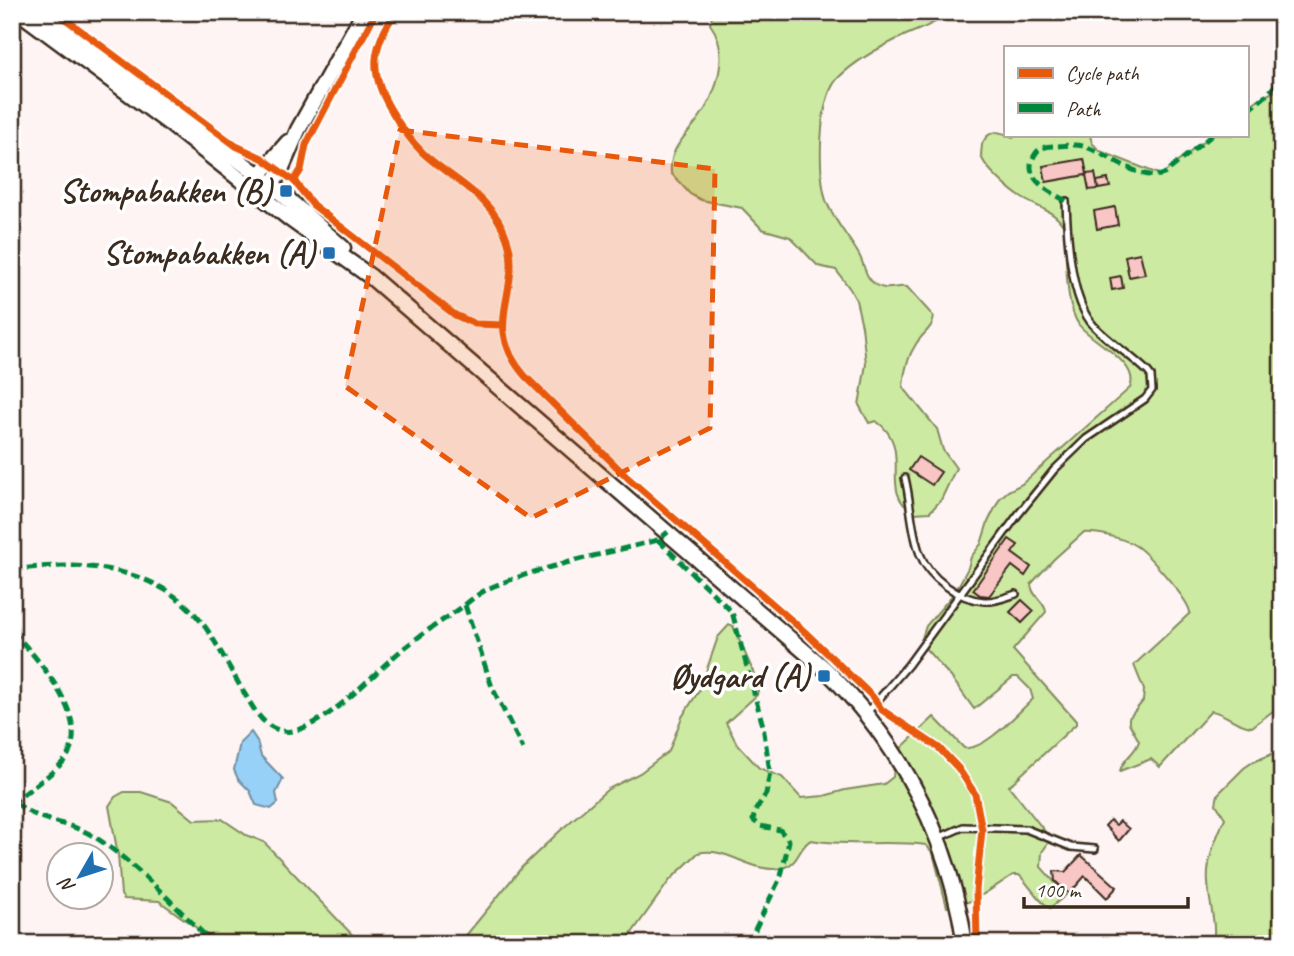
<svg xmlns="http://www.w3.org/2000/svg" width="1294" height="956" viewBox="0 0 1294 956" font-family="Caveat,sans-serif">
<style>
.green{fill:#cceaa2;stroke:#848a60;stroke-width:2}
.water{fill:#97d1f7;stroke:#728ea0;stroke-width:2}
.building{fill:#f7c6c5;stroke:#3b2a1e;stroke-width:2}
.lines{fill:none;stroke-linecap:round;stroke-linejoin:round}
.service-casing{stroke:#3b2a1e;stroke-width:10}
.secondary-casing{stroke:#3b2a1e;stroke-width:19}
.service{stroke:#fff;stroke-width:5}
.secondary{stroke:#fff;stroke-width:14}
.quiet{stroke:#00873e;stroke-width:5;stroke-dasharray:10 5;stroke-linecap:butt}
.cycleway-casing{stroke:#fff;stroke-width:11}
.cycleway{stroke:#e8590c;stroke-width:7}
.marked{fill:#e8590c;fill-opacity:0.2;stroke:#e8590c;stroke-width:5;stroke-dasharray:14 9;stroke-linejoin:round}
.poi-dot{fill:#1f6fb2;stroke:#fff;stroke-width:2.5}
.labels{text-anchor:middle;dominant-baseline:central;stroke-width:7;stroke-linejoin:round;paint-order:stroke}
.poi-label{font-size:33px;font-weight:bold;fill:#3b2a1e;stroke:#fff;text-anchor:end}
</style>
<rect width="100%" height="100%" fill="#fdf4f3"/>
<filter id="ink" filterUnits="userSpaceOnUse"><feTurbulence type="fractalNoise" baseFrequency=".0143" numOctaves="2"/><feDisplacementMap in="SourceGraphic" scale="14" xChannelSelector="R" yChannelSelector="G"/><feConvolveMatrix kernelMatrix="1 2 1 2 8 2 1 2 1" color-interpolation-filters="sRGB"/></filter>
<g filter="url(#ink)">
<path class="green" d="M713 12H949C936 24 922 28 906 35 884 45 856 60 838 78 818 98 817 177 827 203 835 222 848 236 858 253 865 264 864 277 876 285 887 292 896 285 907 287L934 317C933 328 922 334 916 344 908 356 904 372 903 387L937 429 943 450 956 468 941 500 930 512 914 513C876 491 916 449 876 421L869 423 859 405 866 364 862 326 856 300 850 289 836 270 818 266 790 237 762 229 742 208 701 200 690 194 671 173C669 149 684 138 697 121 717 95 731 52 710 24Z
M1282 88V704L1252 727C1233 725 1225 712 1211 711L1160 767 1151 759 1120 771C1123 758 1136 753 1139 741L1129 723V718L1143 701 1144 690 1134 665 1190 613C1190 601 1147 553 1136 546 1124 538 1097 532 1083 533L1054 559 1031 584C1031 596 1045 601 1046 612L1013 650 1076 721V724L1009 786 1051 839 1042 852 1041 867 1066 895 1050 908C1037 901 1030 885 1019 875H1013C992 888 973 905 947 907L933 853 926 845C888 840 849 847 811 840 799 846 799 863 785 867 755 877 727 845 698 853L670 880 624 944H459L522 867 562 829 608 789 640 773 669 751 682 717 700 689 718 637 729 625 733 626 753 671 758 690 757 695 726 723 737 744 759 768 782 777 801 798 824 796 845 790 884 784 893 777 895 756 897 752 934 717 964 748C985 751 1017 713 1033 699L1030 689 1018 677H1013L974 709 951 677 923 646 921 641 926 626 955 592 968 568 971 557 981 544 988 522 1000 498 1008 491 1022 484 1130 388C1141 363 1092 342 1079 325 1068 309 1067 280 1066 261 1065 250 1069 234 1062 224 1054 211 1035 206 1022 198 1012 192 983 167 981 155 981 152 982 148 982 144 990 127 1001 132 1013 137L1018 135H1090L1092 143 1100 151 1161 175 1212 135H1247V108L1260 98Z
M1282 750V944H1213C1217 923 1209 904 1208 883 1206 861 1216 838 1225 818L1216 804 1218 794 1244 768 1253 762Z
M124 792H141L172 802 194 820 222 819 246 835 264 842 361 944H219L159 901 124 899 121 895 118 855 109 806 115 797Z"/>
<path class="water" d="M251 732 257 741 261 756 283 779 276 793 278 803 271 809 256 805 250 791 238 779 234 770 240 743Z"/>
<path class="building" d="M1084 159 1087 174 1095 173 1098 189 1089 190 1086 175 1046 182 1043 166Z
M1108 179 1110 187 1098 189 1097 181Z
M1115 207 1118 225 1097 229 1094 211Z
M1140 253 1145 274 1129 277 1125 256Z
M1121 276 1123 288 1112 290 1110 278Z
M918 457 941 472 932 485 909 470Z
M1009 539 1018 545 1012 553 1031 567 1025 576 1012 566 989 596 980 595 973 590Z
M1022 600 1034 611 1022 623 1010 612Z
M1110 820 1116 825 1120 821 1129 829 1119 841 1105 826Z
M1081 855 1117 887 1107 898 1085 876 1069 894 1055 881 1054 871 1065 872Z"/>
<g class="lines">
<g class="service-casing">
<path id="service" d="M905 478C911 502 911 531 920 554 929 578 958 599 984 601 995 602 1006 597 1016 594
M866 714 908 665 1017 516 1054 470 1086 439 1145 399 1152 390 1151 376 1148 372C1131 355 1110 343 1094 326 1070 301 1067 234 1066 201
M938 838 963 827 1026 829 1071 847 1095 849"/>
</g>
<g class="secondary-casing">
<path id="secondary" d="M19 12 169 123 290 219 371 277 825 669C902 745 949 837 965 944
M39 12 272 185 343 248
M258 184 259 175 288 142
M264 189 272 185 280 172 298 130 364 12"/>
</g>
<use href="#service" class="service"/>
<use href="#secondary" class="secondary"/>
<path class="quiet" d="M1247 110C1263 99 1274 91 1282 72
M1066 201C1049 191 1019 177 1036 153 1040 147 1048 146 1055 146 1064 146 1074 144 1083 146 1105 152 1143 183 1164 174L1212 135
M658 540 732 612 763 726 770 772 766 794 755 811 753 820 760 826 780 830 789 841 781 876 748 944
M12 570C84 560 164 565 208 631 222 652 233 675 246 696 255 711 264 728 283 731 318 737 376 670 403 649 419 636 437 624 455 612 468 603 479 592 494 586 547 565 604 554 658 540L668 532
M465 605 492 687 523 749
M12 631C38 659 98 725 62 763 47 779 27 789 12 805
M15 802C41 825 70 820 98 839 141 868 176 908 214 944"/>
<g class="cycleway-casing">
<path id="cycleway" d="M56 12 236 146 262 158 294 181 313 205 455 315 475 324 503 325
M396 12C371 47 369 73 391 110 400 126 410 140 423 153 453 181 493 196 507 239 524 289 479 324 525 376L629 479 806 633 872 696 882 710 939 748 958 768 975 794 982 830 976 890 977 944
M294 181 301 170 306 145 376 12"/>
</g>
<use href="#cycleway" class="cycleway"/>
</g>
</g>
<path class="marked" d="M400 130 715 169 710 428 531 518 345 386Z"/>
<g class="poi-dot">
<rect x="279" y="184" width="14" height="14" rx="3.5"/>
<rect x="322" y="246" width="14" height="14" rx="3.5"/>
<rect x="817" y="669" width="14" height="14" rx="3.5"/>
</g>
<g class="labels">
<g class="poi-label">
<text x="272" y="191">Stompabakken (B)</text>
<text x="315" y="253">Stompabakken (A)</text>
<text x="810" y="676">Øydgard (A)</text>
</g>
</g>
<rect width="1294" height="956" fill="none" stroke="#fff" stroke-width="42"/>
<rect x="21" y="21" width="1252" height="914" fill="none" stroke="#3b2a1e" stroke-width="2.5" filter="url(#ink)"/>
<rect x="1004" y="46" width="245" height="91" fill="#ffffff" stroke="#b1aaa5" stroke-width="2"/>
<rect x="1018" y="68" width="35" height="10" fill="#e8590c" stroke="#b1aaa5" stroke-width="2"/>
<text x="1066" y="80" font-size="21" fill="#3b2a1e">Cycle path</text>
<rect x="1018" y="103" width="35" height="10" fill="#00873e" stroke="#b1aaa5" stroke-width="2"/>
<text x="1066" y="116" font-size="21" fill="#3b2a1e">Path</text>
<g transform="translate(80 876) rotate(231)"><circle r="33" fill="#ffffff" stroke="#b1aaa5" stroke-width="2"/>
<path d="M0-5L12 26L0 18L-12 26Z" fill="#1f6fb2"/>
<text y="-10" font-size="19" font-weight="bold" text-anchor="middle" fill="#3b2a1e">N</text>
</g>
<path d="M1024 897v10h164v-10" fill="none" stroke="#3b2a1e" stroke-width="3.5"/>
<text x="1035" y="897" font-size="21" fill="#3b2a1e" stroke="#ffffff" stroke-width="5" paint-order="stroke">100 m</text>
</svg>
